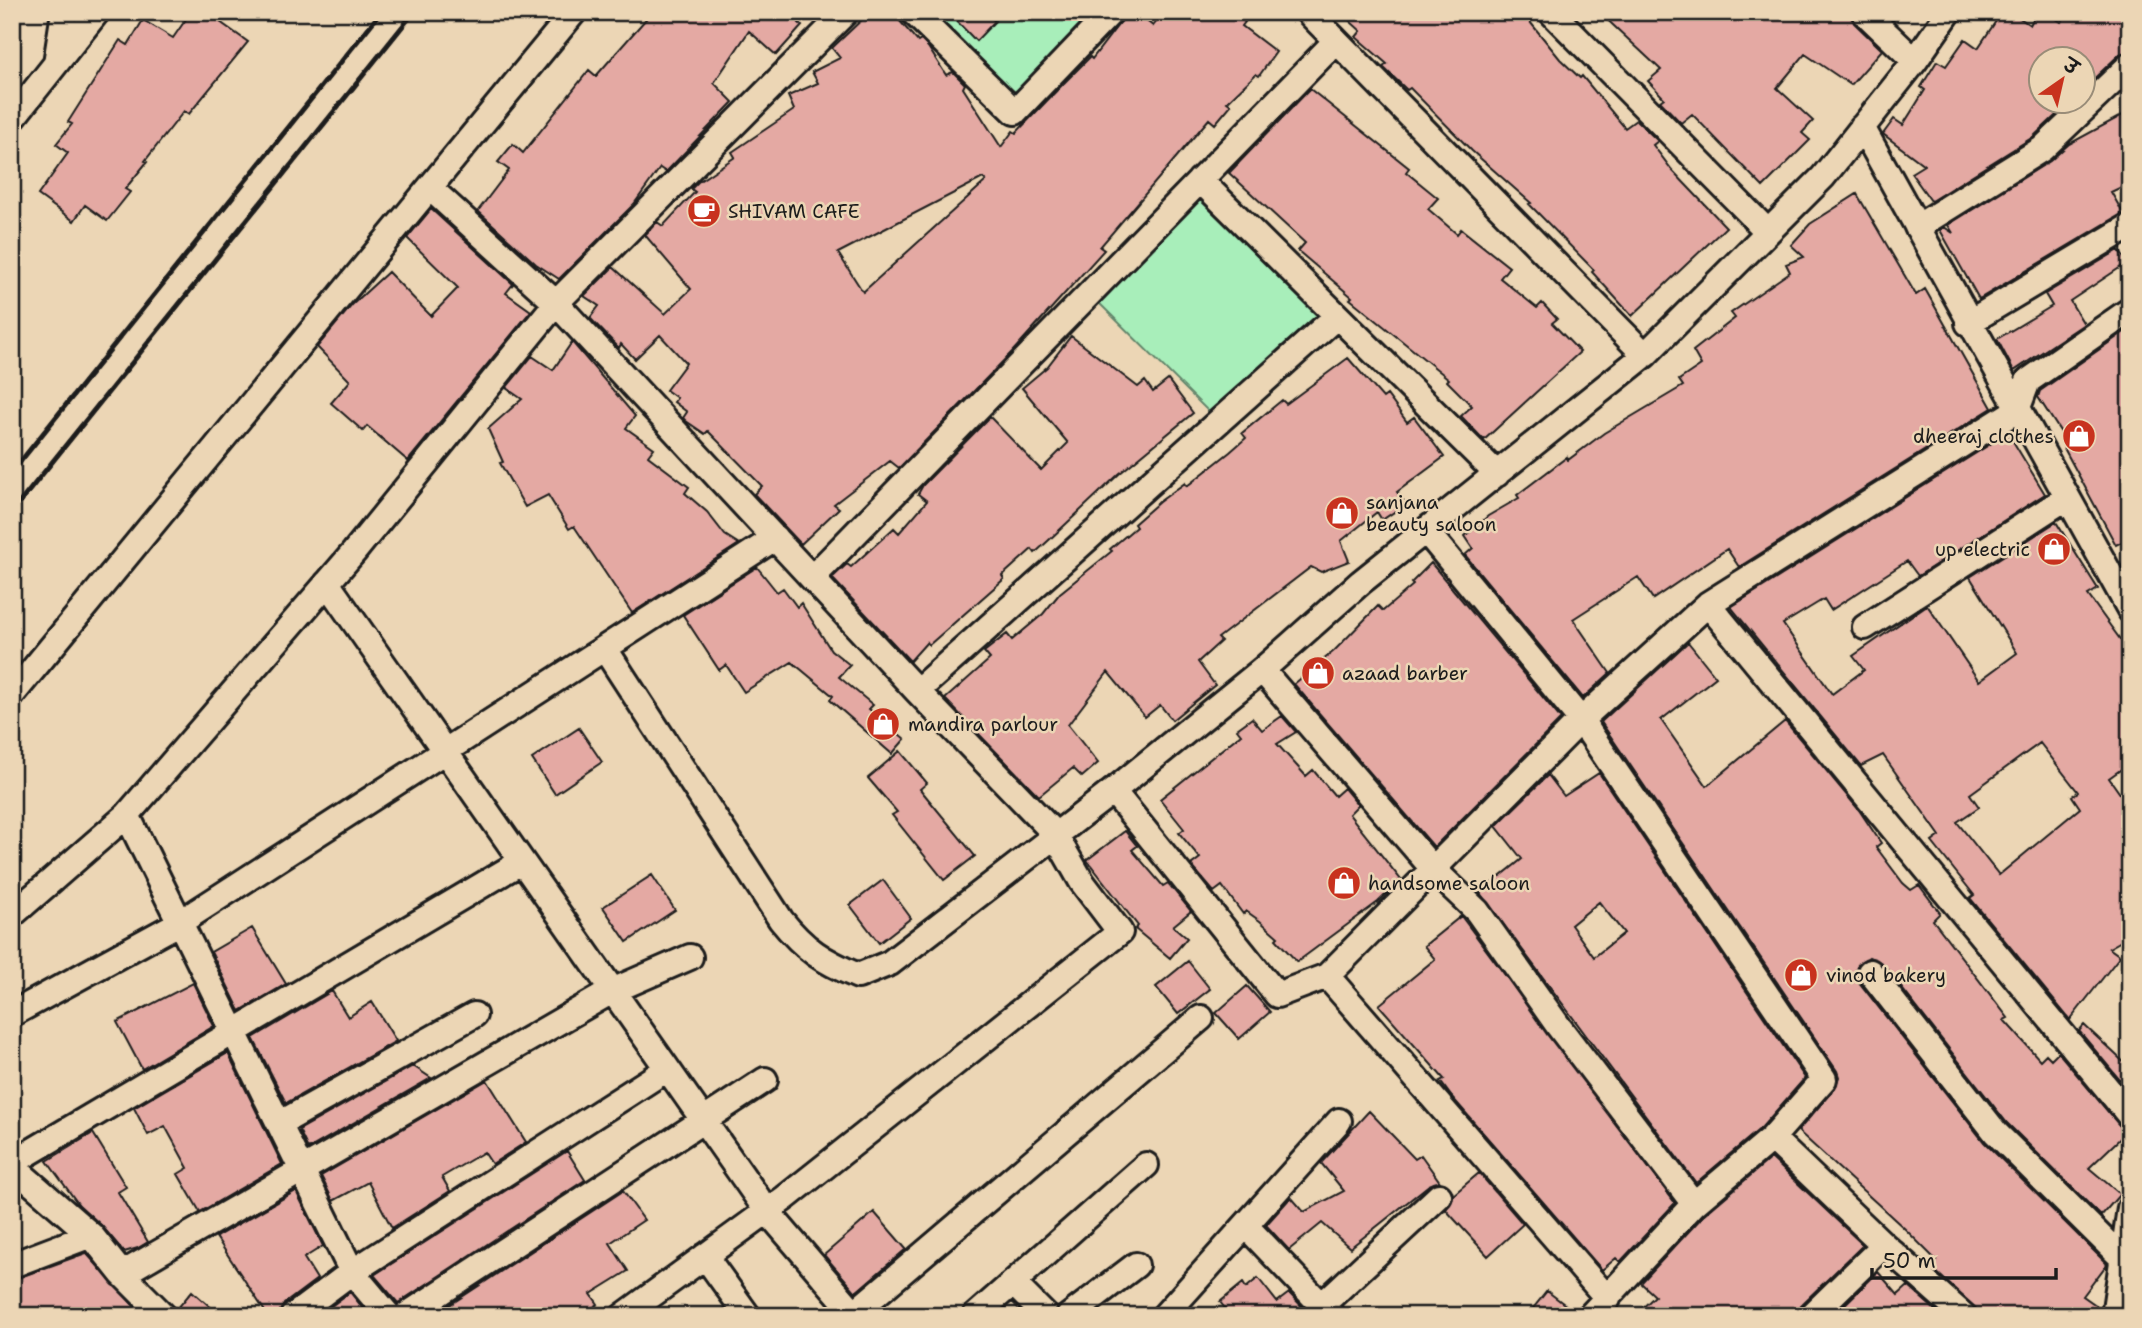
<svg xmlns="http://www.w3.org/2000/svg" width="2142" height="1328" viewBox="0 0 2142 1328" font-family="'Shantell Sans','Playpen Sans Deva',sans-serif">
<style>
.green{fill:#a8eeba;stroke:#62856b;stroke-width:2}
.building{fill:#e4a9a3;stroke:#1c1c1c;stroke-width:2;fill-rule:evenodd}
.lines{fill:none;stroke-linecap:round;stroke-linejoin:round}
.minor-casing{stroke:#1c1c1c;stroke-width:30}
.minor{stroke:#ecd6b5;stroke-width:24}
.rail{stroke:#1c1c1c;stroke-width:5}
.labels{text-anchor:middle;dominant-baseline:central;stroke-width:5;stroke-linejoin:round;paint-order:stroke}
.poi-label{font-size:19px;fill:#1c1c1c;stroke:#ecd6b5;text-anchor:start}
</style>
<rect width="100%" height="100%" fill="#ecd6b5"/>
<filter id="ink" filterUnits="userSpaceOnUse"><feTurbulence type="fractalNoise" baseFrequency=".0143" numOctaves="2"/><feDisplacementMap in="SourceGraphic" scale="14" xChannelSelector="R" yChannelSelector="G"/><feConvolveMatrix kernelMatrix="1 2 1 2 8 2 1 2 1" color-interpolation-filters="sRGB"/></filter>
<g filter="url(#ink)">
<path class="green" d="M913 12H1111L1015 112Z
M1200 180 1337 316 1219 422 1089 293Z"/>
<path class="building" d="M191 12H206L248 42 189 114 184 111 145 161 147 162 125 189 130 192 107 221 85 205 74 221 38 195 68 153 56 144 72 124 68 122 120 40 128 45 143 20 173 38Z
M652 12H808L799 23 802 26 776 55 749 31 714 83 733 102 666 172 660 168 634 204 559 279 536 264 478 211 509 170 498 162 513 144 523 153 589 70 596 76Z
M870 12H892L918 42 921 40 928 47 946 75 953 72 965 84 963 88 1001 147 1013 131 1016 133 1065 82 1090 57 1092 59 1128 12H1135L1153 26 1164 12H1231L1245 22 1242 26 1276 52 1259 76 1256 74 1227 102 1231 105 1215 124 1209 119 1100 247 1104 250 1012 352 899 468 890 461 834 504 839 508 801 544 754 494 762 486 708 431 705 434 686 421 683 418 687 412 674 402 677 398 666 390 686 363 660 335 635 359 621 344 619 348 590 318 599 306 584 296 613 267 665 314 691 289 645 235 657 222 663 226 695 192 691 189 698 182 735 157 732 152 794 110 788 96 818 83 812 72 840 58 832 48ZM983 178 986 181 863 292 838 253Z
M948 12H984L995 21 976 41Z
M1340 12H1522L1560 59 1580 78 1582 76 1625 128 1636 120 1658 141 1653 145 1672 170 1726 227 1632 316 1592 272 1594 270 1529 204 1531 203 1472 151 1410 88 1407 90 1383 67 1387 64 1356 37 1361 31Z
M1599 12H1850L1854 23 1882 50 1851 85 1805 54 1777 88 1813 121 1802 133 1810 140 1763 187 1692 114 1681 123 1660 101 1664 98 1648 81 1661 70Z
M2002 12H2011L2030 25 2037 12H2045L2061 22 2069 12H2122L2130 19V51L2120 54 2082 90V60H2040V102H2070L2033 137 1931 201 1911 173 1924 165 1883 134 1894 119 1903 125 1925 90 1921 87 1937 61 1946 66 1965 39 1978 48Z
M1310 89 1409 168 1406 172 1438 198 1428 209 1457 234 1461 229 1509 267 1500 278 1537 308 1542 303 1557 319 1552 323 1580 352 1484 440 1461 416 1472 406 1447 381 1449 379 1350 299 1352 297 1298 251 1305 243 1229 173Z
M2130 111V183L2111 192 2123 213 1979 299 1940 230 1944 227 1953 233 1948 225 2050 161 2069 144Z
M1857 194 1916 295 1925 289 1992 408 1739 567 1727 549 1653 599 1638 577 1573 619 1610 673 1583 698 1465 555 1473 548 1465 536 1488 516 1519 498 1517 495 1567 457 1568 460 1604 433 1683 386 1679 380 1701 365 1693 351 1735 318 1731 313 1790 272 1786 264 1804 257 1791 245 1810 224Z
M431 209 513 284 506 293 531 311 408 461 367 426 363 431 331 403 350 381 317 347 352 305 388 272 431 316 458 288 407 238Z
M2119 250 2127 263 2070 301 2084 324 2014 371 1997 339 2052 306 2045 294Z
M2130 328V538L2116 545 2064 448 2069 445 2038 397 2040 391Z
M1071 336 1138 387 1145 381 1153 392 1168 380 1193 413 1119 474 1048 541 1035 553 1032 549 1002 576 1004 579 929 645 927 642 910 661 832 578 847 564 851 567 894 528 899 533 927 501 918 494 923 485 990 417 1041 470 1068 443 1022 388 1047 367Z
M572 342 635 416 626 428 654 448 648 456 689 487 685 493 707 512 725 535 739 544 632 613 574 526 569 529 548 495 525 507 500 463 503 462 488 429 522 399 506 388 532 356 553 370Z
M1348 358 1383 398 1387 395 1407 422 1414 417 1444 457 1397 492 1406 504 1382 520 1377 512 1341 541 1349 561 1321 572 1311 567 1218 638 1221 641 1198 662 1215 685 1172 720 1160 705 1145 717 1108 672 1068 725 1098 763 1082 777 1073 768 1039 796 945 699 990 659 984 652 1007 634 1012 640 1043 614 1060 593 1112 551 1110 549 1136 527 1134 524 1159 502 1185 483 1187 486 1230 452 1246 438 1242 433 1282 400 1286 404Z
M2008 433 2045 494 1918 576 1907 561 1831 610 1824 599 1783 624 1832 694 1864 670 1853 656 1927 605 1979 681 2017 653 1970 577 2056 522 2098 589 2088 595 2130 653V763L2109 778 2130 808V936L2109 948 2120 956 2070 1020 1970 898 1974 895 1932 842 1940 836 1883 755 1861 766 1731 607ZM2040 743 2078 792 2072 796 2080 808 1999 875 1957 822 1979 807 1970 794Z
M1431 563 1561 719 1434 847 1294 684 1334 651 1378 606 1383 611 1413 585 1411 583Z
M757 567 777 592 783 588 797 607 801 603 831 650 850 665 839 677 873 705 869 709 905 739 892 754 830 700 833 696 792 662 744 692 726 665 719 670 683 615Z
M1688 642 1716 677 1661 720 1707 786 1785 721 1859 810 1881 843 1876 847 1903 883 1911 890 1919 885 1940 913 1933 920 2008 1018 2004 1020 2040 1060 2046 1054 2051 1059 2058 1052 2119 1125 2129 1130 2089 1168 2120 1194 2101 1216 2007 1123 1882 963 1869 957 1857 966 1858 981 1984 1142 2107 1264 2083 1296 2100 1308 2099 1316H1983L1931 1267 1937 1261 1905 1229 1798 1131 1835 1088 1839 1077 1837 1071 1601 722Z
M1282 716 1296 732 1277 744 1306 776 1313 770 1335 796 1344 788 1358 805 1349 814 1401 880 1378 902 1297 962 1276 939 1278 937 1260 921 1246 911 1243 914 1222 886 1214 892 1191 865 1200 858 1179 833 1184 829 1160 799 1241 734 1237 729 1252 718 1262 730Z
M579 728 602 762 555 794 532 759Z
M900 751 927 783 920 789 975 856 944 880 892 815 897 812 868 778Z
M1599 773 1805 1078 1762 1127 1696 1183 1480 893 1522 859 1496 826 1548 775 1564 796ZM1599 902 1624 933 1594 957 1571 925Z
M1125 831 1137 846 1132 850 1163 886 1168 883 1191 911 1173 926 1187 938 1170 958 1135 929 1138 926 1087 860Z
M652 875 675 910 627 942 603 907Z
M883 880 911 918 879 943 850 905Z
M1461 916 1675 1203 1620 1262 1616 1258 1602 1270 1451 1096 1440 1081 1444 1079 1379 1005 1435 959 1424 946Z
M252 928 286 984 240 1011 211 952Z
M1188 961 1210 989 1178 1014 1156 987Z
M193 983 214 1026 142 1069 117 1022Z
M1247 986 1270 1012 1239 1039 1216 1013Z
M332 991 348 1017 372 1002 396 1041 286 1103 253 1038Z
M2084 1025 2130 1068V1080L2119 1079 2079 1031Z
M228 1053 282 1164 200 1212 178 1174 188 1168 165 1126 148 1135 134 1108Z
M413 1066 431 1078 308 1149 299 1130Z
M487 1080 526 1142 492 1164 484 1152 442 1177 450 1191 392 1228 368 1182 333 1201 321 1176Z
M1369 1111 1415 1159 1421 1155 1440 1182 1429 1185 1350 1248 1322 1223 1289 1250 1266 1225 1291 1197 1304 1212 1344 1191 1321 1163Z
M93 1133 126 1187 118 1192 148 1242 138 1248 124 1252 102 1226 79 1205 47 1161Z
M567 1151 585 1180 398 1303 374 1275Z
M1771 1158 1863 1245 1801 1305 1797 1316H1634L1655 1296 1641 1283 1704 1215Z
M1479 1173 1523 1224 1488 1256 1446 1210 1453 1195Z
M296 1191 323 1246 304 1258 317 1279 284 1304 278 1316H268L216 1237Z
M623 1191 644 1220 610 1243 628 1271 591 1294 598 1304 581 1316H433Z
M874 1212 906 1249 856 1292 824 1255Z
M86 1253 143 1316H12V1280Z
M1878 1272 1898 1295 1908 1286 1935 1310 1929 1316H1833Z
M1258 1278 1277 1302 1289 1293 1311 1316H1231L1220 1302 1243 1283 1246 1288Z
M192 1291 221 1316H178L177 1309Z
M1547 1291 1576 1313V1316H1527Z
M350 1292 369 1316H318Z"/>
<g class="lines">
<g class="minor-casing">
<path id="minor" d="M913 12 1015 112 1111 12
M1308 12 1645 355
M1551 12 1768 232
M1864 12 1915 61
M56 63 64 12
M12 119 97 12
M1862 127 2130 610
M1200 180 1497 474
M430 188 556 303 917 691 1054 833 1082 882 1120 932 785 1198 623 1316
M1917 227 2042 149 2130 65
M1968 323 2130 226
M1426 531 1581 720 1824 1079 1772 1138 1694 1204 1590 1316
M812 578 1336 41
M327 583 767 1211 857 1316
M1708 604 2130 1116
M1865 627 2066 498
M605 649 781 920C805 950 823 961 858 976L890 963 1113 791 1262 670 1361 582 1645 355 1823 177 1915 61 1949 12
M1262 670 1434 870 1477 911 1559 1027 1694 1204
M917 691 1337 316
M12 695 574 12
M1113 791 1277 995 1327 976 1581 720 1708 604 2017 410 2028 381 2130 310
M127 815 352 1272 389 1316
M12 915 127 815 354 552 556 303 846 12
M1870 972 1996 1133 2121 1257 2130 1260
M1327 976 1608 1299
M12 1014 179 923 775 538
M279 1124 474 1015
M1772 1138 1884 1245 1964 1316
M12 1163 521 862
M12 1166 91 1235 122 1274 164 1316
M1246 1226 1332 1316
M705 1256 748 1316
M12 1265 91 1235
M122 1274 612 991 690 957
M1013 1283 1046 1316
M1322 1305 1439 1196
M854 1313 1201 1018
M293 1316 352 1272 667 1069
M405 1316 765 1080
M975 1316 1146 1165
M1069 1316 1136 1265
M1164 1316 1339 1121
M1811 1316 1884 1245
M2114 1316 2130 1208"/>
</g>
<use href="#minor" class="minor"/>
<path class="rail" d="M12 472 381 12
M12 512 414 12"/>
</g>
</g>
<defs>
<g id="cafe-disc" transform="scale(1.75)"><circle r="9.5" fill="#c8321e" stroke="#ecd6b5"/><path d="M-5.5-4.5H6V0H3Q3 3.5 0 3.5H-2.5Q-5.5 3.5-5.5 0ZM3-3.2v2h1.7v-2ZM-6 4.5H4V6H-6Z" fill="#fff"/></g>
<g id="shop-disc" transform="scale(1.75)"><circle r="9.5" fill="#c8321e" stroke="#ecd6b5"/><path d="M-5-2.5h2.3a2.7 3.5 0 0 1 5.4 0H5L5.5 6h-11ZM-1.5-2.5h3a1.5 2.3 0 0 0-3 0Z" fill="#fff"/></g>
</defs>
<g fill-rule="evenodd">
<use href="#cafe-disc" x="704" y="211"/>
<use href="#shop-disc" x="2079" y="436"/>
<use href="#shop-disc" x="1342" y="513"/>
<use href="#shop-disc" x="2054" y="549"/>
<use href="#shop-disc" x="1318" y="673"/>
<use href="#shop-disc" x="883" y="724"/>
<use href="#shop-disc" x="1344" y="883"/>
<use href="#shop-disc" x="1801" y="975"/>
</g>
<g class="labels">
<g class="poi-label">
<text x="728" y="211">SHIVAM CAFE</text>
<text x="2054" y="436" text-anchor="end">dheeraj clothes</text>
<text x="1366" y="502">sanjana<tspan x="1366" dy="22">beauty saloon</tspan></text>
<text x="2030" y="549" text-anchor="end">up electric</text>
<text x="1342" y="673">azaad barber</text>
<text x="908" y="724">mandira parlour</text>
<text x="1368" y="883">handsome saloon</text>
<text x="1826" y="975">vinod bakery</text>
</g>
</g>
<rect width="2142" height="1328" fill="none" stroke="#ecd6b5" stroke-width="42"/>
<rect x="21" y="21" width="2100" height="1286" fill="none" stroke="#1c1c1c" stroke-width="2.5" filter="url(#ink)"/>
<g transform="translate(2062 80) rotate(34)"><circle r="33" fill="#ecd6b5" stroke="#998c78" stroke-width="2"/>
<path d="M0-5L12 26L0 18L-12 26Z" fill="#c8321e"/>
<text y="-10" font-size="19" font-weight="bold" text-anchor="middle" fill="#1c1c1c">उ</text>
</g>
<path d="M1872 1268v10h184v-10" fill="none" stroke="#1c1c1c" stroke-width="3.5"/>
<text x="1883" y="1268" font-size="21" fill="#1c1c1c" stroke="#ecd6b5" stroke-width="5" paint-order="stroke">50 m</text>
</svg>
